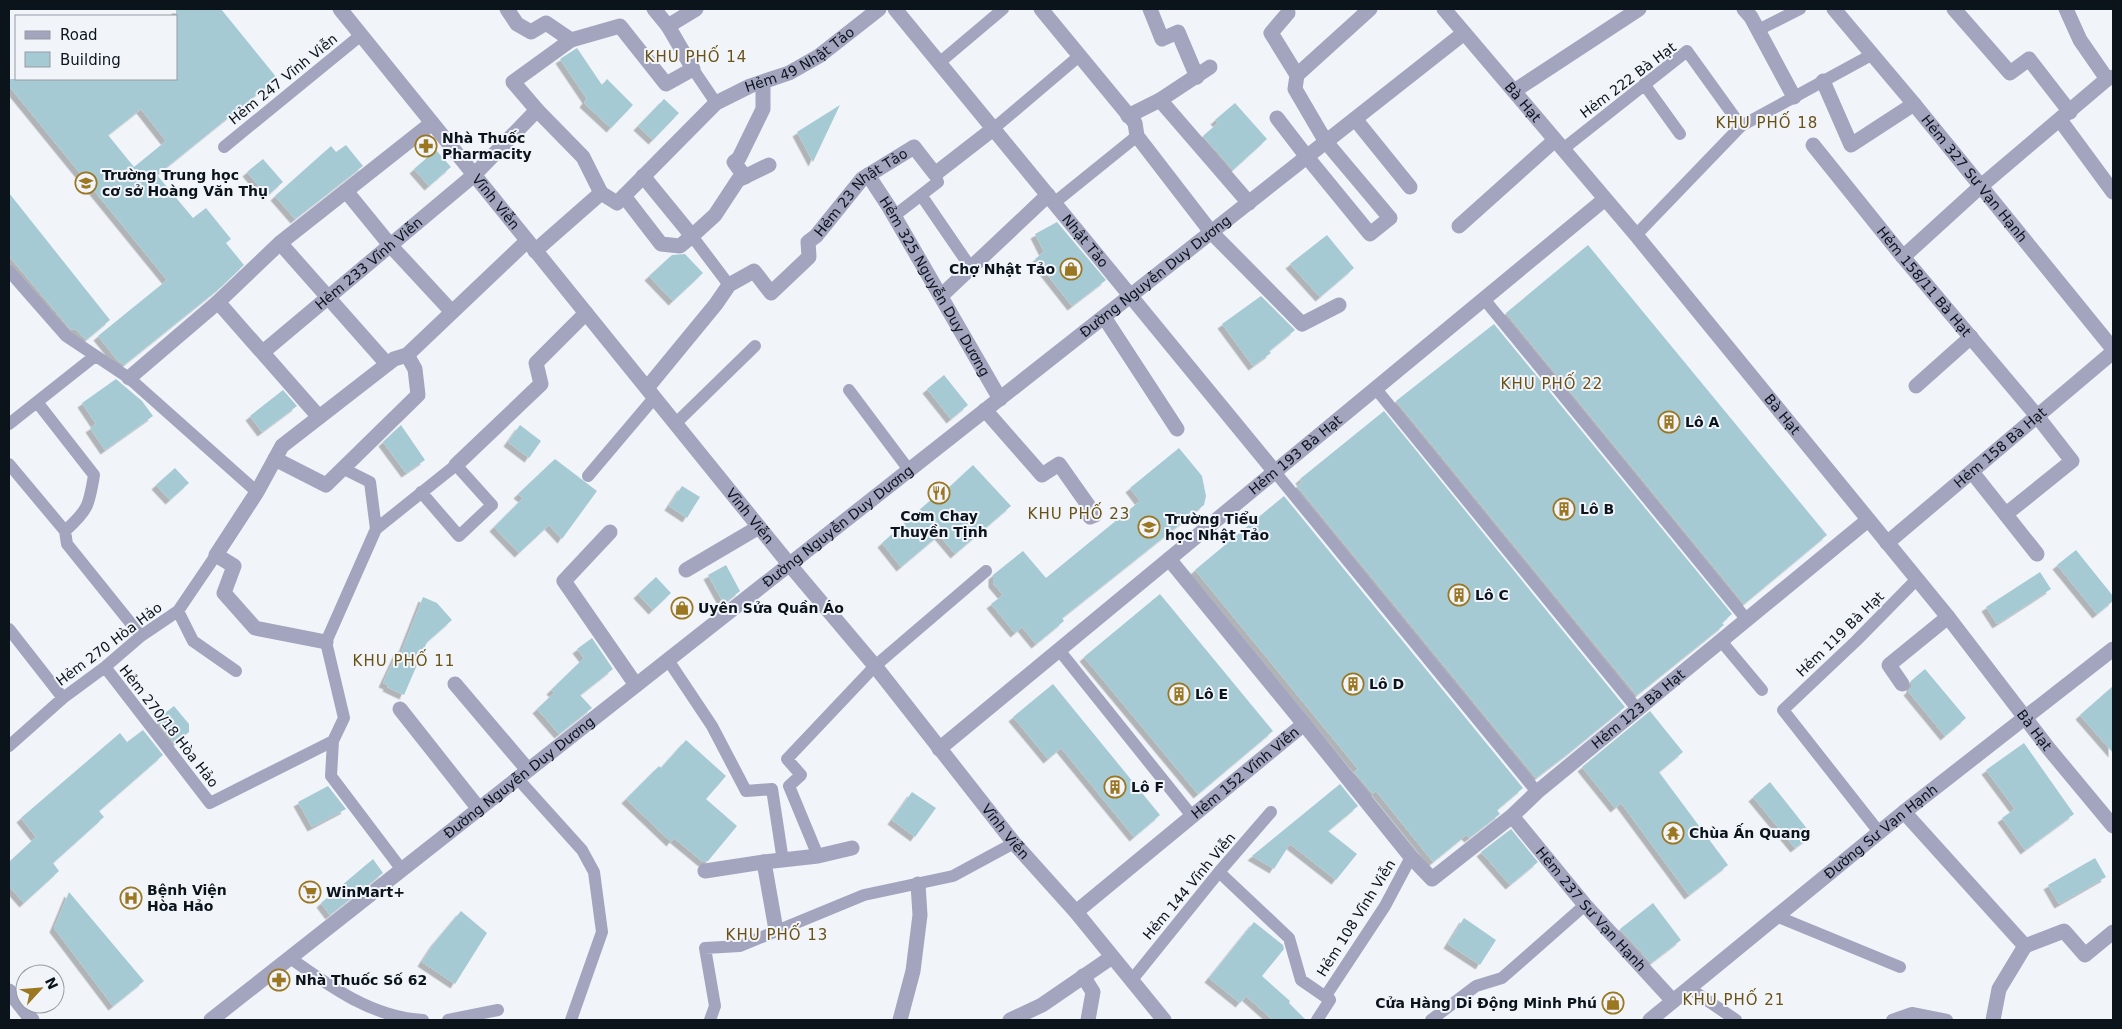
<svg xmlns="http://www.w3.org/2000/svg" width="2122" height="1029" viewBox="0 0 2122 1029" font-family="'DejaVu Sans',sans-serif">
<style>
.building{fill:#a6cad4;fill-rule:evenodd;filter:url(#shadow)}
.lines{fill:none;stroke-linecap:round;stroke-linejoin:round}
.service{stroke:#a3a4be;stroke-width:12}
.minor{stroke:#a3a4be;stroke-width:15}
.tertiary{stroke:#a3a4be;stroke-width:15}
.labels{text-anchor:middle;dominant-baseline:central;stroke-width:4;stroke-linejoin:round;paint-order:stroke}
.street-label{font-size:14px;fill:#0b131b;stroke:#f1f5fa}
.poi-label{font-size:14px;font-weight:bold;fill:#0b131b;stroke:#f1f5fa;text-anchor:start}
.neighbourhood-label{font-size:15px;letter-spacing:1px;fill:#695117;stroke:#f1f5fa}
</style>
<defs>
<filter id="shadow"><feDropShadow dx="-4.5" dy="4.5" stdDeviation="0" flood-color="#0004"/></filter>
</defs>
<rect width="100%" height="100%" fill="#f1f5fa"/>
<path class="building" d="M176 9H221L277 78 157 175 193 218 206 208 231 239 226 243 244 265 221 287 124 365 118 361 98 336 167 280 9 86V79H176ZM141 109 166 141 134 167 108 135Z
M577 48 602 85 607 79 633 105 611 128 584 103 587 99 560 59Z
M664 99 679 113 653 140 638 126Z
M1235 103 1267 139 1233 170 1203 136 1218 123 1215 120Z
M840 105 813 162 797 132Z
M346 145 363 166 295 219 275 196 331 146 336 152Z
M436 150 451 167 429 186 414 169Z
M263 159 283 182 267 196 247 172Z
M9 193 110 320 86 340 75 329 71 330 9 256Z
M1057 222 1106 280 1072 306 1035 259 1044 252 1035 234Z
M1327 235 1354 268 1320 297 1290 264Z
M1588 245 1827 535 1744 604 1506 313Z
M685 254 703 273 673 301 649 276 672 255Z
M1261 296 1295 330 1269 351 1271 353 1253 366 1222 324Z
M1494 324 1732 614 1722 623 1724 625 1637 695 1638 697 1396 401Z
M944 375 968 405 951 419 927 389Z
M116 379 142 401 153 416 105 450 90 428 96 424 82 403Z
M283 390 297 406 262 432 250 416Z
M1384 411 1625 707 1570 752 1536 778 1297 486 1302 482 1300 479Z
M401 425 425 460 406 473 383 442Z
M520 425 541 441 529 458 508 442Z
M1179 448 1202 476 1206 496 1204 505 1062 618 1064 621 1036 644 1022 627 1015 633 991 604 1003 595 993 583V575L1023 551 1046 578 1140 501 1130 488Z
M555 459 597 491 562 539 549 525 519 553 494 527 523 498 518 494Z
M973 465 1011 506 955 554 939 535 901 567 882 543 942 490 944 492Z
M175 468 189 483 170 500 156 485Z
M682 486 700 497 687 518 669 506Z
M1284 496 1523 788 1497 810 1500 814 1469 838 1466 835 1433 862 1376 791 1373 794 1354 772 1358 769 1195 570Z
M2076 550 2113 596V601L2097 614 2057 565Z
M726 565 740 591 724 604 708 575Z
M2040 572 2051 589 1997 624 1986 607Z
M656 577 671 593 653 610 638 594Z
M1160 594 1273 731 1198 794 1084 657Z
M423 597 437 603 452 620 427 642 404 695 387 687 388 685 383 683 398 651 401 653Z
M592 638 613 669 580 695 592 708 559 734 537 709 554 693 551 690 584 658 577 649Z
M1925 669 1966 718 1945 736 1908 691 1911 688V681Z
M1053 684 1160 815 1134 837 1061 748 1048 759 1013 717Z
M2113 686V753L2080 715Z
M174 706 189 724V732L175 744 156 720Z
M1650 711 1683 752 1659 772 1728 865 1689 895 1621 803 1615 808 1582 767Z
M143 730 163 755 99 811 104 817 53 863 59 871 24 903 9 886V862L36 837 21 818 120 733 127 742Z
M686 740 726 776 706 799 737 826 708 861 703 862 674 838 671 842 626 799 659 766 661 768Z
M2024 743 2074 814 2025 850 2002 818 2015 809 1986 770Z
M1770 782 1812 835 1795 848 1753 797Z
M1340 784 1358 806 1328 831 1357 854 1336 880 1290 844 1274 869 1252 856Z
M328 786 346 809 312 827 298 802Z
M912 792 936 808 915 837 892 820Z
M1511 829 1538 862 1510 885 1481 852Z
M2095 858 2106 877 2059 904 2048 885Z
M373 859 383 873 330 915 321 903Z
M69 892 144 981 113 1006 54 928Z
M1653 903 1681 940 1651 963 1620 929Z
M461 911 487 933 455 984 422 962 435 942Z
M1464 918 1496 940 1480 965 1448 944Z
M1254 922 1283 945 1284 949 1262 976 1290 1001 1289 1003 1306 1020H1273L1246 996 1240 1003 1209 978Z"/>
<g class="lines">
<path class="service" d="M1758 30 1800 9
M939 63 1003 9
M693 69 716 103
M1644 84 1680 134
M993 129 1078 57
M224 147 361 35
M1563 149 1687 51 1741 126
M921 195 971 268
M1054 203 1137 136
M894 216 938 182 935 174
M1636 235 1741 126 1873 54
M692 236 729 285
M9 271 66 336 129 378 257 492
M1484 299 1747 620
M1376 389 1638 710
M849 390 909 470
M37 402 94 475C89 506 88 510 65 531
M9 424 95 356
M675 424 755 346
M9 464 65 531 67 544 141 636
M342 468 370 482 376 529
M1275 472 1537 792
M588 476 654 398
M178 611 193 641 236 671
M9 629 63 698
M1721 641 1762 690
M1059 650 1192 816
M668 660 712 726 746 791 772 789 783 861
M105 667 210 803 333 741
M9 746 63 698 105 667 141 636 178 611 216 555
M518 779 582 850 594 872 602 932 571 1020
M1879 832 1783 710 1856 641 1917 579
M818 856 789 786 801 775 787 759 875 666 986 571
M402 870 331 776 333 741 344 718 326 642 376 529 456 465 492 505 459 536 421 492
M1219 872 1289 938 1301 980 1330 1000
M1776 916 1900 967
M290 958C329 986 373 1018 423 1020
M1131 981 1219 872 1271 812
M1689 988 1736 1020
M448 1020 498 1010
M710 1020 715 1006 705 948 740 946 864 895 953 876 1014 843
M1317 1020 1330 1000 1327 994 1385 906 1411 857
M1431 1020 1476 986 1502 978 1585 905
M1892 1020 1912 1013 1947 1020"/>
<g class="minor">
<path d="M507 9 517 24 531 32 546 23 571 40"/>
<path id="s1" d="M895 9 1275 472"/>
<path d="M1041 9 1135 123 1137 136 1211 232 1302 324 1339 305"/>
<path d="M1150 9 1162 39 1178 32 1197 77"/>
<path d="M1744 9 1751 17 1794 97"/>
<path id="s2" d="M1834 9 1914 104 2113 349"/>
<path d="M1954 9 2010 73 2029 59 2070 112"/>
<path d="M2066 9 2080 40 2107 79"/>
<path d="M668 26 696 9"/>
<path d="M1297 75 1370 9"/>
<path d="M1823 81 1851 145 1914 104"/>
<path d="M1514 91 1639 9"/>
<path d="M1160 100 1249 203"/>
<path d="M537 110 583 157 601 193"/>
<path d="M1128 116 1160 100 1210 67"/>
<path d="M1277 118 1307 157 1370 234 1390 218 1326 142 1295 89 1297 75 1271 33 1288 13"/>
<path d="M1355 119 1410 187"/>
<path d="M2060 120 2113 192"/>
<path id="s3" d="M1813 145 1903 257 2037 416 2072 461 2006 514"/>
<path id="s4" d="M868 175 889 207 1000 399"/>
<path d="M643 176 692 236 715 215 738 180 769 165"/>
<path d="M745 177 734 162 739 158 763 109V82"/>
<path d="M346 191 390 245 452 312"/>
<path d="M624 196 661 244 680 246 692 236"/>
<path d="M1459 226 1555 140"/>
<path d="M280 243 387 364"/>
<path id="s5" d="M535 251 601 193 617 203 716 103 750 86 789 73 819 56 879 9"/>
<path d="M1903 257 1981 186 2107 79 2113 77"/>
<path d="M941 296 1048 195"/>
<path d="M218 302 319 417"/>
<path d="M1104 317 1177 429"/>
<path id="s6" d="M263 352 474 175 537 110 513 82 571 40 620 26 666 84 693 69 668 26 654 9"/>
<path d="M129 378 218 302 280 243 432 123"/>
<path d="M1916 386 1971 337"/>
<path id="s7" d="M647 388 716 304 729 285 754 271 771 293 809 257 808 242 816 236 862 179 914 147 935 174 993 129"/>
<path d="M985 410 1042 475 1059 464 1095 515 1090 517"/>
<path d="M275 459 326 485 418 395 415 369 407 355"/>
<path d="M456 465 541 384 536 363 586 313"/>
<path d="M1972 472 2037 554"/>
<path d="M610 532 564 581 636 685"/>
<path id="s8" d="M1887 543 2113 352"/>
<path d="M1169 559 1304 724"/>
<path d="M686 570 759 527"/>
<path d="M326 642 255 628 224 593 234 566 216 555 257 492 282 446 394 359 407 355 527 241"/>
<path d="M455 684 528 770"/>
<path d="M1902 684 1889 665 1948 617"/>
<path d="M400 709 479 809"/>
<path id="s9" d="M939 749 1605 199"/>
<path d="M1904 812 2025 946 1999 989 1993 1020"/>
<path id="s10" d="M1512 816 1585 905 1673 1001"/>
<path d="M705 871 764 862"/>
<path id="s11" d="M1076 912 1304 724 1411 857 1432 879 1512 816 1537 792 1868 520"/>
<path d="M776 930 764 862 818 856 852 848"/>
<path d="M2025 946 2064 931 2085 955 2113 932"/>
<path d="M1083 976 1093 992 1088 1020"/>
<path d="M9 991 32 1020"/>
<path d="M900 1020 913 971 920 915 918 884"/>
<path d="M1010 1020 1042 1005 1112 957"/>
</g>
<g class="tertiary">
<path id="s12" d="M340 9 789 564 875 666 1014 843 1076 912 1164 1020"/>
<path id="s13" d="M1444 9 1636 235 1948 617 2049 749 2113 826"/>
<path id="s14" d="M211 1020 1464 33"/>
<path id="s15" d="M1650 1020 1904 812 2113 649"/>
</g>
</g>
<defs>
<g id="pharmacy-ring" transform="scale(1.125)"><circle r="9.5" fill="#f1f5fa" stroke="#9b7722" stroke-width="1.5"/><path d="M-2-6h4v4h4v4h-4v4h-4v-4h-4v-4h4Z" fill="#9b7722"/></g>
<g id="school-ring" transform="scale(1.125)"><circle r="9.5" fill="#f1f5fa" stroke="#9b7722" stroke-width="1.5"/><path d="M0-5L7-2L0 1L-7-2ZM-4 1L0 2.5L4 1V4Q0 6-4 4Z" fill="#9b7722"/></g>
<g id="shop-ring" transform="scale(1.125)"><circle r="9.5" fill="#f1f5fa" stroke="#9b7722" stroke-width="1.5"/><path d="M-5-2.5h2.3a2.7 3.5 0 0 1 5.4 0H5L5.5 6h-11ZM-1.5-2.5h3a1.5 2.3 0 0 0-3 0Z" fill="#9b7722"/></g>
<g id="building-ring" transform="scale(1.125)"><circle r="9.5" fill="#f1f5fa" stroke="#9b7722" stroke-width="1.5"/><path d="M-4-6H4V6H1V3H-1V6H-4ZM-2.5-4.3h1.7v1.8h-1.7ZM.8-4.3h1.7v1.8H.8ZM-2.5-1h1.7V.8h-1.7ZM.8-1h1.7V.8H.8Z" fill="#9b7722"/></g>
<g id="restaurant-ring" transform="scale(1.125)"><circle r="9.5" fill="#f1f5fa" stroke="#9b7722" stroke-width="1.5"/><path d="M-5-6h1v4h1v-4h1v4h1v-4h1v5L-1.5 .5V6h-2V.5L-5-1ZM5-6V6H3V1.5H1.5Q1.5-4 5-6Z" fill="#9b7722"/></g>
<g id="temple-ring" transform="scale(1.125)"><circle r="9.5" fill="#f1f5fa" stroke="#9b7722" stroke-width="1.5"/><path d="M0-6L5-2H3V0L6.5 2.5H4V6H1.5V3h-3V6H-4V2.5H-6.5L-3 0V-2H-5Z" fill="#9b7722"/></g>
<g id="supermarket-ring" transform="scale(1.125)"><circle r="9.5" fill="#f1f5fa" stroke="#9b7722" stroke-width="1.5"/><path d="M-6-5.5h2.5l.6 2H6L4.5 2H-2.5L-4.4-4H-6ZM-1.5 3.2a1.3 1.3 0 1 0 .1 0ZM3 3.2a1.3 1.3 0 1 0 .1 0Z" fill="#9b7722"/></g>
<g id="hospital-ring" transform="scale(1.125)"><circle r="9.5" fill="#f1f5fa" stroke="#9b7722" stroke-width="1.5"/><path d="M-5-5h3v3.5h4V-5h3V5h-3V1.5h-4V5h-3Z" fill="#9b7722"/></g>
</defs>
<g fill-rule="evenodd">
<use href="#pharmacy-ring" x="426" y="146"/>
<use href="#school-ring" x="86" y="183"/>
<use href="#shop-ring" x="1071" y="269"/>
<use href="#building-ring" x="1669" y="422"/>
<use href="#restaurant-ring" x="939" y="493"/>
<use href="#building-ring" x="1564" y="509"/>
<use href="#school-ring" x="1149" y="527"/>
<use href="#building-ring" x="1459" y="595"/>
<use href="#shop-ring" x="682" y="608"/>
<use href="#building-ring" x="1353" y="684"/>
<use href="#building-ring" x="1179" y="694"/>
<use href="#building-ring" x="1115" y="787"/>
<use href="#temple-ring" x="1673" y="833"/>
<use href="#supermarket-ring" x="310" y="892"/>
<use href="#hospital-ring" x="131" y="898"/>
<use href="#pharmacy-ring" x="279" y="980"/>
<use href="#shop-ring" x="1613" y="1003"/>
</g>
<g class="labels">
<g class="street-label">
<text stroke="none"><textPath href="#s5" startOffset="342">Hẻm 49 Nhật Tảo</textPath></text>
<text transform="translate(283 79) rotate(-39)">Hẻm 247 Vĩnh Viễn</text>
<text transform="translate(1628 80) rotate(-37)">Hẻm 222 Bà Hạt</text>
<text stroke="none"><textPath href="#s13" startOffset="122">Bà Hạt</textPath></text>
<text stroke="none"><textPath href="#s2" startOffset="220">Hẻm 327 Sư Vạn Hạnh</textPath></text>
<text stroke="none"><textPath href="#s7" startOffset="329">Hẻm 23 Nhật Tảo</textPath></text>
<text stroke="none"><textPath href="#s12" startOffset="248">Vĩnh Viễn</textPath></text>
<text stroke="none"><textPath href="#s1" startOffset="300">Nhật Tảo</textPath></text>
<text stroke="none"><textPath href="#s6" startOffset="138">Hẻm 233 Vĩnh Viễn</textPath></text>
<text stroke="none"><textPath href="#s14" startOffset="1202">Đường Nguyễn Duy Dương</textPath></text>
<text stroke="none"><textPath href="#s3" startOffset="176">Hẻm 158/11 Bà Hạt</textPath></text>
<text stroke="none"><textPath href="#s4" startOffset="130">Hẻm 325 Nguyễn Duy Dương</textPath></text>
<text stroke="none"><textPath href="#s13" startOffset="528">Bà Hạt</textPath></text>
<text stroke="none"><textPath href="#s8" startOffset="148">Hẻm 158 Bà Hạt</textPath></text>
<text stroke="none"><textPath href="#s9" startOffset="462">Hẻm 193 Bà Hạt</textPath></text>
<text stroke="none"><textPath href="#s12" startOffset="652">Vĩnh Viễn</textPath></text>
<text stroke="none"><textPath href="#s14" startOffset="798">Đường Nguyễn Duy Dương</textPath></text>
<text transform="translate(1840 634) rotate(-44)">Hẻm 119 Bà Hạt</text>
<text transform="translate(109 644) rotate(-37)">Hẻm 270 Hòa Hảo</text>
<text stroke="none"><textPath href="#s11" startOffset="764">Hẻm 123 Bà Hạt</textPath></text>
<text transform="translate(169 726) rotate(52)">Hẻm 270/18 Hòa Hảo</text>
<text stroke="none"><textPath href="#s13" startOffset="932">Bà Hạt</textPath></text>
<text stroke="none"><textPath href="#s11" startOffset="219">Hẻm 152 Vĩnh Viễn</textPath></text>
<text stroke="none"><textPath href="#s14" startOffset="392">Đường Nguyễn Duy Dương</textPath></text>
<text stroke="none"><textPath href="#s12" startOffset="1058">Vĩnh Viễn</textPath></text>
<text stroke="none"><textPath href="#s15" startOffset="298">Đường Sư Vạn Hạnh</textPath></text>
<text transform="translate(1189 886) rotate(-50)">Hẻm 144 Vĩnh Viễn</text>
<text stroke="none"><textPath href="#s10" startOffset="122">Hẻm 237 Sư Vạn Hạnh</textPath></text>
<text transform="translate(1356 918) rotate(-58)">Hẻm 108 Vĩnh Viễn</text>
</g>
<g class="poi-label">
<text x="442" y="138">Nhà Thuốc<tspan x="442" dy="16">Pharmacity</tspan></text>
<text x="102" y="175">Trường Trung học<tspan x="102" dy="16">cơ sở Hoàng Văn Thụ</tspan></text>
<text x="1055" y="269" text-anchor="end">Chợ Nhật Tảo</text>
<text x="1685" y="422">Lô A</text>
<text x="1580" y="509">Lô B</text>
<text x="939" y="516" text-anchor="middle">Cơm Chay<tspan x="939" dy="16">Thuyền Tịnh</tspan></text>
<text x="1165" y="519">Trường Tiểu<tspan x="1165" dy="16">học Nhật Tảo</tspan></text>
<text x="1475" y="595">Lô C</text>
<text x="698" y="608">Uyên Sửa Quần Áo</text>
<text x="1369" y="684">Lô D</text>
<text x="1195" y="694">Lô E</text>
<text x="1131" y="787">Lô F</text>
<text x="1689" y="833">Chùa Ấn Quang</text>
<text x="147" y="890">Bệnh Viện<tspan x="147" dy="16">Hòa Hảo</tspan></text>
<text x="326" y="892">WinMart+</text>
<text x="295" y="980">Nhà Thuốc Số 62</text>
<text x="1597" y="1003" text-anchor="end">Cửa Hàng Di Động Minh Phú</text>
</g>
<g class="neighbourhood-label">
<text x="696" y="57">KHU PHỐ 14</text>
<text x="1767" y="123">KHU PHỐ 18</text>
<text x="1552" y="384">KHU PHỐ 22</text>
<text x="1079" y="514">KHU PHỐ 23</text>
<text x="404" y="661">KHU PHỐ 11</text>
<text x="777" y="935">KHU PHỐ 13</text>
<text x="1734" y="1000">KHU PHỐ 21</text>
</g>
</g>
<rect width="2122" height="1029" fill="none" stroke="#0b131b" stroke-width="20"/>
<rect x="15" y="15" width="162" height="65" fill="#f1f5fa" stroke="#959ba1"/>
<rect x="25" y="31" width="25" height="8" fill="#a3a4be" stroke="#959ba1"/>
<text x="60" y="40" font-size="15" fill="#0b131b">Road</text>
<rect x="25" y="52" width="25" height="15" fill="#a6cad4" stroke="#959ba1"/>
<text x="60" y="65" font-size="15" fill="#0b131b">Building</text>
<g transform="translate(40 989) rotate(64)"><circle r="24" fill="#f1f5fa" stroke="#959ba1"/>
<path d="M0-4L9 19L0 12L-9 19Z" fill="#9b7722"/>
<text y="-8" font-size="14" font-weight="bold" text-anchor="middle" fill="#0b131b">N</text>
</g>
</svg>
